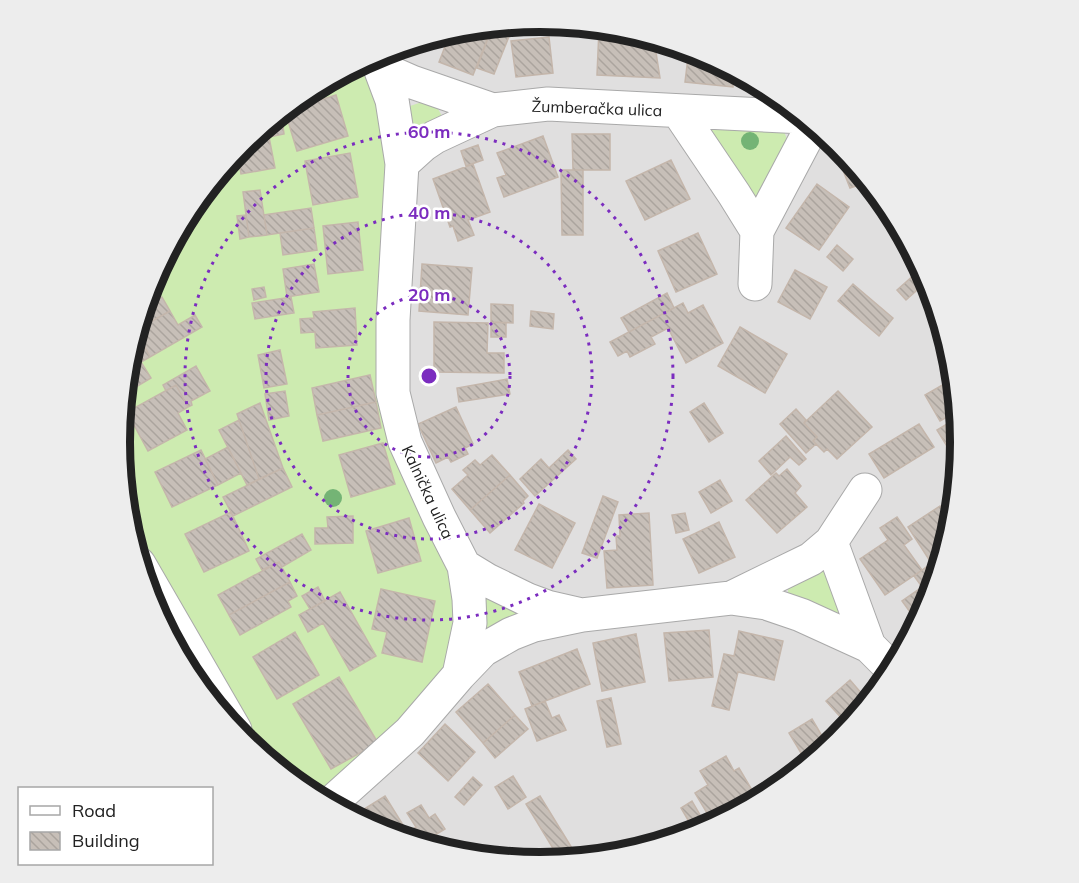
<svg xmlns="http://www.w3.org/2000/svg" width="1079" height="883" viewBox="0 0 1079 883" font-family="Mulish,sans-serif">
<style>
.residential{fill:#e0dfdf}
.grass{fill:#cdebb0}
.building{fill:url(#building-back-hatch);stroke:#c4b6ab;stroke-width:1.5}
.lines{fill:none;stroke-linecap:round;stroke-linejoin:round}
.street-casing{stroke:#a9a9a9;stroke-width:35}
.street{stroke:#fff;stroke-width:33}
.tree{fill:#74b475}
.ring{fill:none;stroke:#7b2cbf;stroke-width:3;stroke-dasharray:3 6}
.labels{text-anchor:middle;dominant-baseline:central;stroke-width:5;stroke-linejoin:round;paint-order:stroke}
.street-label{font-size:16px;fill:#222;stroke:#fff}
.rim{fill:none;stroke:#222;stroke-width:8}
.centre{fill:#7b2cbf;stroke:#fff;stroke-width:3}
.ring-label{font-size:18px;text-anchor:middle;font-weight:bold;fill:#7b2cbf;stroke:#fff;stroke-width:5;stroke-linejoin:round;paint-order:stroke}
</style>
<defs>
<pattern id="building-back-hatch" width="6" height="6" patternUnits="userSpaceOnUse" patternTransform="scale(1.5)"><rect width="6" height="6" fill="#c7bfb8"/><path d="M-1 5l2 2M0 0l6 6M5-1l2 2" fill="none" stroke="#aba49e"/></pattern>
</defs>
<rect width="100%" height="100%" fill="#f2efe9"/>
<path class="residential" d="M123 442a418 418 0 1 1 836 0a418 418 0 1 1-836 0Z"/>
<path class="grass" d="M366 60 380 105 391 213 380 260V366L387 416 403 480 438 540 454 579 455 616 448 667 403 724 318 798 306 791 266 758 126 518 119 441 127 359 151 280 190 208 242 144 306 92Z
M419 103 430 104 437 107 443 118 424 128 413 124 409 115 410 106Z
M709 128 784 132 788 141 755 203Z
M822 569 828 573 841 610 836 614 788 593V588Z
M488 599 514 610 516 615 514 619 484 630 485 600Z"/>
<path class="building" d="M510 24 507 32 492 27 487 40 462 31 463 28Z
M492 27 510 34 494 74 477 68Z
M458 29 487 40 473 75 439 62 451 31Z
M599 29 626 30 648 37 647 46H655L660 78 597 75Z
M549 37 553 73 516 77 511 41Z
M689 49 701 53 734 71 733 87 685 82Z
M336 95 348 136 297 151 285 111Z
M281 113 284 134 269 137 275 168 241 174 237 151 242 144Z
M572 134H610V170H573Z
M543 136 558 177 504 197 497 178 506 175 497 153Z
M478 145 483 160 466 166 461 151Z
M350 153 358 197 313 205 305 161Z
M847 157 881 198 869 203 862 184 850 188 839 160Z
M671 160 690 199 645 220 626 181Z
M473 164 490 212 468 220 474 235 458 241 453 226 450 227 433 179Z
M221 170 225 180 207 187Z
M561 170H583V235H562Z
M817 184 849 207 819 250 786 228Z
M260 190 267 235 249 237 243 192Z
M311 208 314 228 267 235 264 215Z
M246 215 249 237 240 239 237 216Z
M358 222 363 270 328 274 323 226Z
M314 228 317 250 283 255 280 233Z
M698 233 717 274 676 292 658 251Z
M837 245 853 259 843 271 827 257Z
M918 261 928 281 924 284 910 268Z
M314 264 319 292 287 297 283 269Z
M422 264 472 268 468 315 419 311Z
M795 270 827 287 810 319 778 302Z
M915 274 924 284 906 300 897 290Z
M853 284 893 318 879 336 838 301Z
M264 287 266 297 254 300 252 289Z
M667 293 674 308 629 332 621 318Z
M162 297 170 311 136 330 143 308Z
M291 297 294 313 255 319 252 303Z
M683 303 688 313 703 305 723 343 686 363 668 328 651 337 655 344 630 357 627 351 618 356 610 342Z
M491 304 513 305V323L491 322Z
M355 308 357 345 316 348 315 332 301 333 300 319 314 318 313 312Z
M170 311 178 325 195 315 202 327 150 357 142 342 135 346 132 342 136 330Z
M531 311 554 314 553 329 530 326Z
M434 322 488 323 487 353H504V373L434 372Z
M491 322 506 323V337H491Z
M740 327 787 354 765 393 718 366Z
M142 342 150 357 141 362 151 378 124 394 127 359 132 344H133L135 346Z
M280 350 287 384 264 388 258 355Z
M196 366 210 391 191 401 192 405 188 407 176 385 166 391 163 385Z
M370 375 376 402 317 415 312 388Z
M507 379 510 394 459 402 457 388Z
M951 380 955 386 957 413 956 412 940 421 925 395Z
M176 385 188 407 178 413 187 430 148 451 127 412Z
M285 391 289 416 269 420 265 394Z
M838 391 872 427 837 459 827 449 824 452 813 441 817 437 804 423Z
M376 402 381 428 323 441 317 415Z
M260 403 283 468 259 479 237 414Z
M704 403 723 433 709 442 690 412Z
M456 407 473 444 465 448 468 454 451 462 448 457 436 463 418 424Z
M796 409 806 420 804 423 817 437 813 441 816 444 806 453 780 424Z
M957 418 960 442 959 453 953 456 937 430Z
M239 420 259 479 247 485 219 430Z
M919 424 934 447 884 478 869 454Z
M786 436 806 459 799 465 790 457 771 475 759 461Z
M383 443 395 484 351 497 339 455Z
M228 447 241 473 218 485 205 459Z
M201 450 218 485 172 507 155 472Z
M568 450 576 459 535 496 520 479 541 459 549 468Z
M492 455 510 475 470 510 452 489 468 475 463 470 475 460 480 465Z
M283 468 292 487 233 516 223 497Z
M787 469 801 486 795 493 807 507 777 533 746 500 776 473 779 476Z
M510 475 528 496 523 501 524 503 490 533 470 510Z
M720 480 732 501 711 513 699 492Z
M603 496 618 502 597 558 582 553Z
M539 504 575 523 552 568 515 550Z
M940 506 952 524 937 572 908 527Z
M231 512 249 551 204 572 185 534Z
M649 513 653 585 607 588 604 551 617 550 616 536H620L619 515Z
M685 513 689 530 676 533 672 515Z
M353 516V543L315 544V528H328L327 517Z
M897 517 912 539 904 545 922 570 885 595 860 559 888 540 880 528Z
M409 518 421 561 378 573 366 531Z
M719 522 735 557 699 573 683 539Z
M302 534 311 550 282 567 279 562 262 570 256 559Z
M279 562 290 582 229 615 218 595Z
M929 565 936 576 935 578 922 587 914 576Z
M935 578 928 603 922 614 915 619 902 601Z
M290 582 297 596 288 601 291 607 240 635 229 615Z
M318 587 325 601 310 609 302 596Z
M381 589 435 601 422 662 382 653 387 632 372 629Z
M340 592 376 656 350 671 323 623 308 632 299 615Z
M709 630 713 677 669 681 664 633Z
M739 631 783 641 774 680 738 672 729 710 712 706 724 654 734 656Z
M295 632 319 675 277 699 253 657Z
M636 634 645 682 602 691 593 643Z
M577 649 590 684 532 706 519 672Z
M339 677 378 743 331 769 293 704Z
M850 680 868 701 844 721 826 701Z
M488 684 515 715 483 743 456 712Z
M611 698 621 744 607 747 597 701Z
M545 701 552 718 559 715 566 730 537 741 525 709Z
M515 715 528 729 495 758 483 743Z
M812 719 828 746 807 763 789 733Z
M445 724 475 752 448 781 418 753Z
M726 756 734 771 739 768 752 790 721 809 725 817 713 823 695 793 708 785 700 771Z
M513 776 526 797 508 809 495 787Z
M473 777 482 785 464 805 455 797Z
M385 796 408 833 402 837 378 830 353 816Z
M540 796 578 858 560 860 526 804Z
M692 801 707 827 695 832 681 808Z
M421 805 429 818 435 814 445 829 422 843 413 840 408 832 416 827 407 813Z"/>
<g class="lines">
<g class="street-casing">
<path id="street" d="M373 56 380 68 392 100 402 164 393 320V393L405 442 439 517 464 566 487 580 528 600 547 607 582 615
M380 68 412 82 493 110 548 104 804 117
M678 111 734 194 757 231 755 284
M402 164 423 145 435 137 493 110
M757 231 813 125
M831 542 869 646
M139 564 235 730
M731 598 811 559 831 542 865 490
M459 675 470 623 469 599 464 566
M330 804 410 732 459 675 483 650 511 634 534 625 582 615 731 598 766 603 801 615 869 646 892 669"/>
</g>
<use href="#street" class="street"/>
</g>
<g class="tree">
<circle cx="750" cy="141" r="9"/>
<circle cx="333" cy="498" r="9"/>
</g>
<g class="ring">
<circle cx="429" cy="376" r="81"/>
<circle cx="429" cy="376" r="163"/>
<circle cx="429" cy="376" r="244"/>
</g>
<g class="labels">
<g class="street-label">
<text transform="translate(597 108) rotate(2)">Žumberačka ulica</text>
<text transform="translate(428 492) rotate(65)">Kalnička ulica</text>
</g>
</g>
<path d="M0 0H1079V883H0ZM130 442a410 410 0 1 1 820 0a410 410 0 1 1-820 0Z" fill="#ededed" fill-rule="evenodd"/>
<path class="rim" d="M130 442a410 410 0 1 1 820 0a410 410 0 1 1-820 0Z"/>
<circle cx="429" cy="376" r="9" class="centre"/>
<g class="ring-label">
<text x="429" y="138">60 m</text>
<text x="429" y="219">40 m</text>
<text x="429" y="301">20 m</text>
</g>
<rect x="18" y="787" width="195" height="78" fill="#ffffff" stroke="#a7a7a7" stroke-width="1.5"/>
<rect x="30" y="806" width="30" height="9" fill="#ffffff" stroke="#a7a7a7" stroke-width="1.5"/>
<text x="72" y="817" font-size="18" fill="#222222">Road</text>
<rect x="30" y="832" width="30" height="18" fill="url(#building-back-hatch)" stroke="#a7a7a7" stroke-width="1.5"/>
<text x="72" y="847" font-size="18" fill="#222222">Building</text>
</svg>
